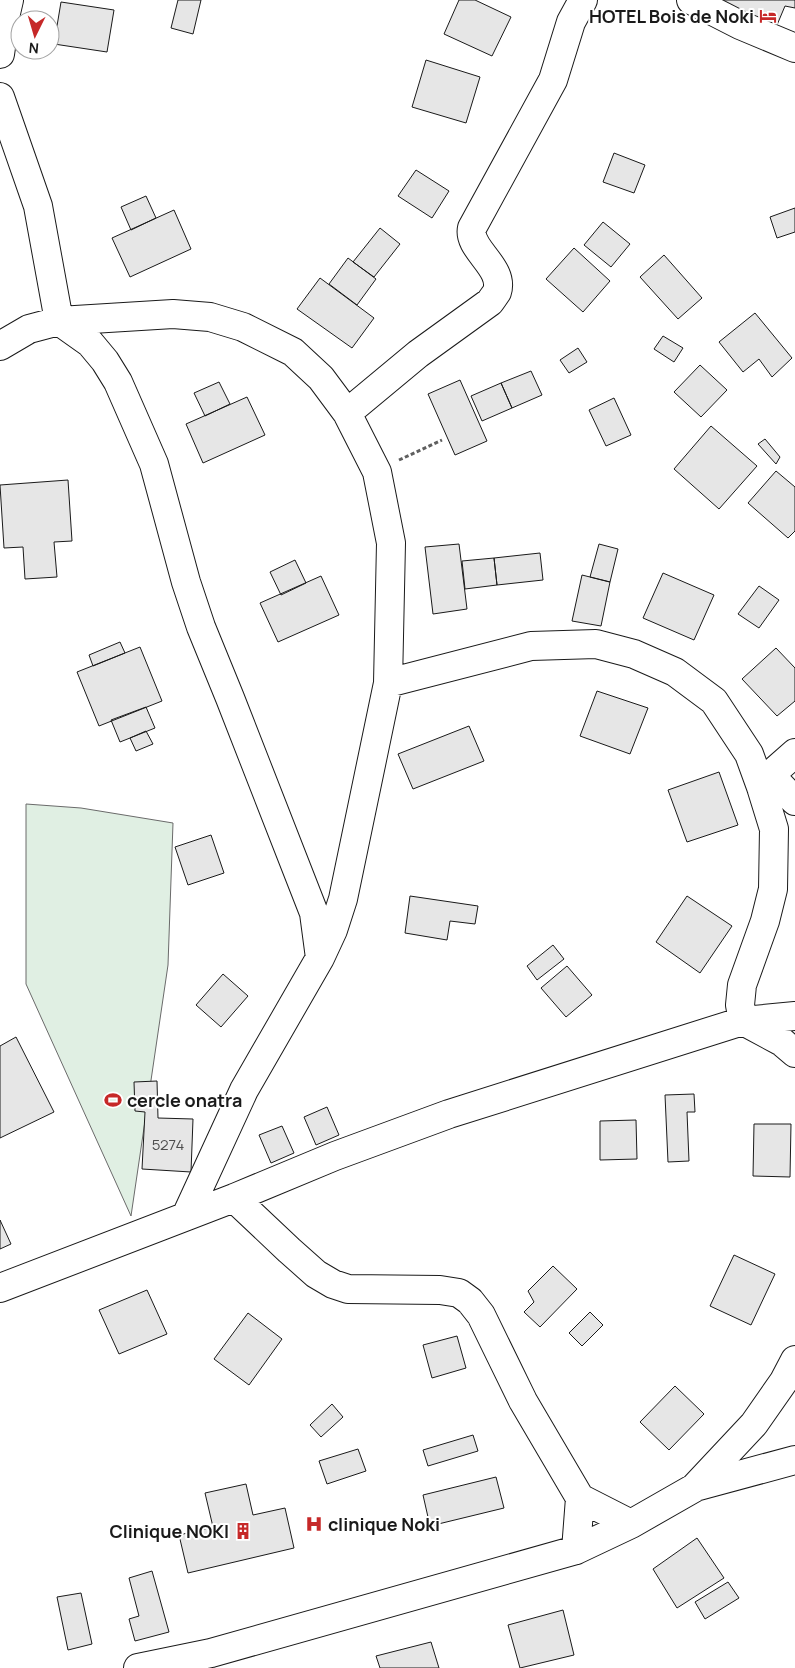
<svg xmlns="http://www.w3.org/2000/svg" width="795" height="1668" viewBox="0 0 795 1668" font-family="Manrope,sans-serif">
<style>
.green{fill:#e0efe3;stroke:#6a6a6a}
.building{fill:#e6e6e6;stroke:#1a1a1a}
.lines{fill:none;stroke-linecap:round;stroke-linejoin:round}
.minor-casing{stroke:#1a1a1a;stroke-width:30}
.path{stroke:#5f5f5f;stroke-width:3;stroke-dasharray:4 2.5;stroke-linecap:butt}
.minor{stroke:#fff;stroke-width:28}
.labels{text-anchor:middle;dominant-baseline:central;stroke-width:4;stroke-linejoin:round;paint-order:stroke}
.number-label{font-size:15px;fill:#4d4d4d}
.poi-label{font-size:18px;font-weight:bold;fill:#1a1a1a;stroke:#fff;text-anchor:end}
</style>
<rect width="100%" height="100%" fill="#fff"/>
<path class="green" d="M26 804 81 808 173 823 168 965 131 1216 26 984Z"/>
<path class="building" d="M178 0H201L193 34 171 28Z
M459 0H475L511 17 492 56 444 34Z
M714 0H795V8L785 6 777 25Z
M61 2 114 10 107 52 54 44Z
M426 60 480 77 466 123 412 107Z
M614 153 645 165 634 193 603 182Z
M416 170 449 191 432 218 398 196Z
M146 196 156 218 131 230 121 207Z
M795 208V232L777 238 770 217Z
M174 210 191 249 130 277 112 238Z
M603 222 630 244 611 267 584 245Z
M380 228 400 244 374 277 353 262Z
M574 248 610 281 583 312 546 279Z
M664 255 702 298 678 319 640 277Z
M348 258 376 279 357 305 329 284Z
M320 278 374 318 352 348 297 309Z
M755 313 792 358 772 377 759 359 743 372 719 342Z
M663 336 683 348 674 362 654 349Z
M578 348 587 362 569 373 560 360Z
M700 365 727 390 701 417 674 392Z
M531 371 542 395 512 408 501 383Z
M460 380 487 441 455 455 428 394Z
M219 382 230 404 205 416 194 393Z
M501 383 512 408 482 421 471 396Z
M247 397 265 435 203 463 186 424Z
M614 398 631 435 606 446 589 410Z
M711 426 757 466 719 509 674 469Z
M765 439 780 457 776 464 758 444Z
M776 471 795 487V531L788 538 748 503Z
M68 480 72 541 54 542 57 577 25 579 23 547 4 548 0 485Z
M459 544 467 609 433 614 425 547Z
M599 544 618 549 610 582 590 577Z
M540 553 543 580 497 585 494 558Z
M494 558 497 585 465 589 462 561Z
M295 560 306 583 281 595 270 572Z
M663 573 714 595 694 640 643 618Z
M582 575 610 582 601 626 572 621Z
M321 576 339 615 278 642 260 603Z
M759 586 779 600 759 628 738 614Z
M120 642 125 653 93 666 89 655Z
M140 647 162 701 99 726 77 672Z
M776 648 795 668V701L777 716 742 679Z
M597 691 648 708 630 754 580 736Z
M146 707 155 728 120 742 111 720Z
M469 726 484 761 413 789 398 754Z
M146 731 153 744 136 751 130 738Z
M719 772 738 825 687 842 668 790Z
M211 835 224 873 188 885 175 847Z
M410 896 478 906 475 924 450 921 447 940 405 933Z
M687 896 732 926 700 973 656 942Z
M553 945 564 959 537 980 527 966Z
M567 966 592 995 566 1017 541 988Z
M223 974 248 996 221 1027 196 1005Z
M16 1037 54 1112 0 1138V1046Z
M157 1081 158 1118 193 1119 191 1172 142 1169 145 1112 135 1111 134 1082Z
M694 1094 695 1112H687L689 1161 668 1162 665 1095Z
M327 1107 339 1135 316 1145 304 1117Z
M636 1120 637 1159 600 1160V1121Z
M754 1124H791L790 1177 753 1176Z
M282 1126 294 1153 271 1163 259 1135Z
M0 1220 11 1244 0 1249Z
M734 1255 775 1274 751 1325 710 1306Z
M553 1266 577 1289 540 1327 524 1312 534 1302 528 1291Z
M147 1290 167 1334 119 1354 99 1310Z
M590 1312 603 1325 582 1346 569 1333Z
M248 1313 282 1339 249 1385 214 1359Z
M457 1336 466 1368 432 1378 423 1345Z
M675 1386 704 1414 669 1450 640 1422Z
M332 1404 343 1417 321 1437 310 1425Z
M473 1435 478 1451 428 1466 423 1450Z
M358 1449 366 1471 327 1484 319 1461Z
M496 1477 504 1508 430 1526 423 1495Z
M246 1484 253 1515 285 1508 294 1548 188 1573 179 1535 213 1527 205 1493Z
M697 1538 724 1578 677 1608 653 1569Z
M152 1571 169 1632 135 1641 129 1619 139 1616 129 1578Z
M728 1582 739 1598 705 1619 695 1602Z
M81 1593 92 1644 68 1650 57 1597Z
M563 1610 574 1655 520 1668 508 1625Z
M431 1642 439 1668H380L376 1656Z"/>
<g class="lines">
<g class="minor-casing">
<path id="minor" d="M691 0 740 25 795 48
M0 54 6 13 9 0
M0 97 38 206 59 321 90 343 105 361 118 382 154 464 186 582 201 627 230 698 314 913 320 958
M0 346 29 329 59 321 173 314 210 317 243 327 293 352 321 378 347 413 377 472 391 543 388 683 343 899 333 930 320 958 244 1090 186 1216
M347 413 418 354 490 302C492 299 495 295 497 292 505 267 467 249 472 228L553 80 571 22 583 0
M388 683 531 646 596 644 634 654 675 672 714 701 749 754 761 787 774 829 773 889 765 921 742 985 740 1005 743 1021
M770 775 795 801
M761 787 770 775 795 753
M743 1021 782 1042 795 1053
M234 1198 289 1250 316 1274 333 1284 348 1289 440 1290 459 1293 470 1301 481 1315 523 1401 580 1498 576 1550
M0 1288 234 1198 335 1156 449 1114 743 1021 795 1016
M695 1487 795 1460
M580 1498 631 1524
M138 1668 211 1653 576 1550 631 1524 694 1488 754 1424 784 1381 795 1360"/>
</g>
<path class="path" d="M399 460 442 440"/>
<use href="#minor" class="minor"/>
</g>
<defs>
<g id="hotel-bare" transform="scale(1.35)"><path d="M-6-4.5h1.5V1H6V5H4.5V3h-9V5H-6ZM-4 0a1.8 1.8 0 1 1 3.6 0ZM.5 0V-2.5h3Q6-2.5 6 0Z" fill="#c62828" stroke="#fff" stroke-width="2.5" paint-order="stroke"/></g>
<g id="stadium-bare" transform="scale(1.35)"><path d="M0-5a6.5 5 0 1 0 0 10a6.5 5 0 1 0 0-10ZM-3.5-1.8h7v3.6h-7Z" fill="#c62828" stroke="#fff" stroke-width="2.5" paint-order="stroke"/></g>
<g id="hospital-bare" transform="scale(1.35)"><path d="M-5-5h3v3.5h4V-5h3V5h-3V1.5h-4V5h-3Z" fill="#c62828" stroke="#fff" stroke-width="2.5" paint-order="stroke"/></g>
<g id="building-bare" transform="scale(1.35)"><path d="M-4-6H4V6H1V3H-1V6H-4ZM-2.5-4.3h1.7v1.8h-1.7ZM.8-4.3h1.7v1.8H.8ZM-2.5-1h1.7V.8h-1.7ZM.8-1h1.7V.8H.8Z" fill="#c62828" stroke="#fff" stroke-width="2.5" paint-order="stroke"/></g>
</defs>
<g fill-rule="evenodd">
<use href="#hotel-bare" x="768" y="16"/>
<use href="#stadium-bare" x="113" y="1100"/>
<use href="#hospital-bare" x="314" y="1524"/>
<use href="#building-bare" x="243" y="1531"/>
</g>
<g class="labels">
<g class="number-label">
<text x="168" y="1144">5274</text>
</g>
<g class="poi-label">
<text x="754" y="16">HOTEL Bois de Noki</text>
<text x="127" y="1100" text-anchor="start">cercle onatra</text>
<text x="328" y="1524" text-anchor="start">clinique Noki</text>
<text x="229" y="1531">Clinique NOKI</text>
</g>
</g>
<g transform="translate(35 35) rotate(185)"><circle r="24" fill="#ffffff" stroke="#a3a3a3"/>
<path d="M0-4L9 19L0 12L-9 19Z" fill="#c62828"/>
<text y="-8" font-size="14" font-weight="bold" text-anchor="middle" fill="#1a1a1a">N</text>
</g>
</svg>
